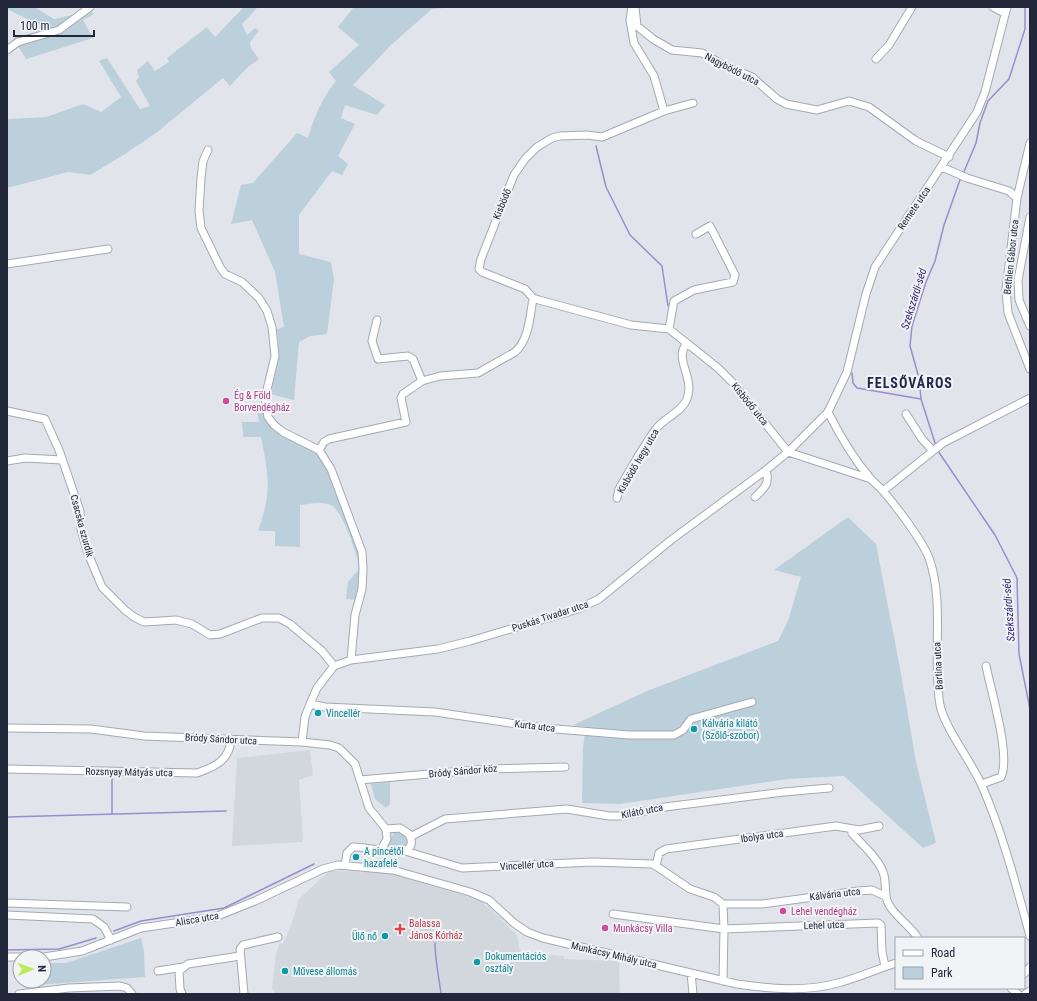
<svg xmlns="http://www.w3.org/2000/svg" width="1037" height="1001" viewBox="0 0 1037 1001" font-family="'Roboto Condensed',sans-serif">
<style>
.built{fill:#d2d7de}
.green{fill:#bbd0db}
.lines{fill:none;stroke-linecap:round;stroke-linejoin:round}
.stream{stroke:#9a8ccd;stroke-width:1.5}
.minor-casing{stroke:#a4a8b2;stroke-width:9}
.minor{stroke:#fff;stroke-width:7}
.hotel-dot{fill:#d1479c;stroke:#f1f4f7;stroke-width:1.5}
.culture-dot{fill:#0f9aa8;stroke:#f1f4f7;stroke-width:1.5}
.health-dot{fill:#e0444e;stroke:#f1f4f7;stroke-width:1.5}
.labels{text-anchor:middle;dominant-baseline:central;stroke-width:4;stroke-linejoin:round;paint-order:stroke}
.street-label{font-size:10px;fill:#22273a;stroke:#f1f4f7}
.hotel-label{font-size:10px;fill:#b23c85;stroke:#f1f4f7;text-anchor:start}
.culture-label{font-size:10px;fill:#0d838f;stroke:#f1f4f7;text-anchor:start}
.health-label{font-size:10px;fill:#be3a42;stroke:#f1f4f7;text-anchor:start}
.water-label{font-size:11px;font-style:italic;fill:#332072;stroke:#f1f4f7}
.district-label{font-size:14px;font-weight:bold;letter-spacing:1px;fill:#20284b;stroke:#f1f4f7}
</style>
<rect width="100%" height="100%" fill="#e1e5eb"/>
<path class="built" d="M310 750 313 775 299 780 303 842 232 846 237 758Z
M329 871 384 872 477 899 490 908 517 935 520 952 564 956V959L619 961 620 994H274V990L272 989 276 953 280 943 283 944 292 923 299 899Z"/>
<path class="green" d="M7 7H34L54 19 91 11 94 14 83 20 93 38 26 59 13 38 48 29 7 9Z
M244 7H258L242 24 247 35 255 28 259 31 250 42 251 48 259 59 248 67 230 86 223 78 156 133 125 154 90 175 68 172 7 188V119L46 117 83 104 101 112 121 97 99 61 107 58 140 109 150 106 136 81 139 77 137 70 148 61 155 71 169 62 167 58 207 27 215 37Z
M354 7H456L432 9 391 45 353 85 385 105 377 115 345 105 341 118 355 124 338 156 348 164 342 175 332 171 299 215V254L331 262 334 279 327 334 310 336 299 342 294 400 270 394C277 370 281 355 277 329L284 327 275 272 252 220 231 224 241 185 253 183 297 133 308 138C314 117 322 98 336 81L329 72 359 45 338 27Z
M265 404 274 425 319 450 331 469 362 552 359 600 346 599 348 582 359 569C358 556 343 511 331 505 322 501 309 504 300 505V547L275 546V531H258C272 492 269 477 261 437H243L242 422H259L257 406Z
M848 517 876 544 900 668 916 762 936 843 923 848 844 776 788 779 620 804 582 803 583 747 586 727 573 725 647 691 778 641 788 621 801 577 774 570Z
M390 782V804L386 808 375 799 371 784Z
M401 831 406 836 407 842 404 848 391 849 388 844 394 832Z
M141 938 144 952 145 977 36 985V981H44V963H66Z"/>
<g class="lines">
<path class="stream" d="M596 146 606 187 630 235 662 266 668 306
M963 174 976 143 980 123 988 101 1009 79 1025 29V7
M852 373 853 383 857 388 921 399
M936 446 921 399 919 378 910 346 912 326 926 282 935 261 944 225 961 177
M938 451 995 535 1017 578 1019 654 1030 709
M112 814V778
M7 817 226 811
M114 931 141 921 224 908 314 864
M435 943C435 960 439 977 441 994
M7 950 59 949 96 938"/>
<g class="minor-casing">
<path id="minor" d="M632 7 630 20 634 43 654 76 664 111
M635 7 637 26 653 39 672 50 702 53 727 67 752 77 777 99 786 104 817 110 849 101 869 107 916 141 949 157
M993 7 1004 13
M7 50 18 42 59 30 90 7
M876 59 889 45 912 7
M693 103 664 111 602 137 587 135 560 136 552 138 537 147 525 159 514 175 481 259 479 269 482 272 525 289 533 298 539 300 631 325 669 329 718 368 733 383 788 452 871 479
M1030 143 1017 198 1006 290 1008 313 1030 369
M208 150 203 161 201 178 199 211 201 228 220 267 225 274 242 282 259 298 267 311 272 327 275 356 265 398 268 417 274 425 283 432 319 450 331 469 362 552 363 569 362 589 355 615 351 660
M942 167 967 178 1009 191 1017 198
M1030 217 1018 280 1019 300 1030 326
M7 264 108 249
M377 320 372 341 378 359 408 356 413 359 422 381
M669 329 674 301 694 290 733 282 735 275 710 226 696 234
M7 411 45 419 59 450 80 511 81 529 87 551 102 587 125 610 134 617 144 622 176 620 192 624 210 635 220 634 262 618H279L290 624 322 651 334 666
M828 412C840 436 853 458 870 478 874 483 879 486 883 491 896 506 922 540 929 558 945 602 932 659 940 705 945 729 972 762 982 786 1003 834 1016 885 1030 936
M828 412 847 372 866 294 875 267 977 112 985 92 1007 7
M906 414 922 439 932 450
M319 450 324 442 329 439 406 422 401 398 403 394 422 381 440 376 478 373 515 352C529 340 530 316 533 298
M7 461 25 458 62 460
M883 491 943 443 1030 398
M755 497C765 488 770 483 766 470
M617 498 619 489C631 469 642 448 656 429 664 418 682 412 687 399 695 377 674 360 686 344
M310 704 325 707 435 712 544 728 629 735H674L683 730 691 719 752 702
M7 728 91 729 144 736 302 742 330 745 339 748 355 764 369 808 386 829
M302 742 305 717 310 704 317 688 334 666 351 660 438 649 470 641 578 609 599 599 671 540 766 470 788 452 828 412
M7 769 197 773C215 767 230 760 231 739
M360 780 487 769 565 767
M982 784 1001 777C1011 756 991 691 986 666
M852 833C862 845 878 858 883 872 888 885 882 896 891 908 899 919 910 926 918 938
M410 837 445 819 567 809 609 816H622L665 807 784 792 829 788
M405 851 462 868 592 862 652 864 656 866 690 889 714 897 723 904H762L858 891 872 890 885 896
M345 865 347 853 353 847C363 845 424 865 409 834L400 828 386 829 387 839 381 850
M656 866 659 853 666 849 836 826 859 830 879 826
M7 903 127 907
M723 904 724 929 878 923 881 925 882 952 885 966
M613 914 724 929 723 981
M7 915 93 919 104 927 111 940
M7 957H34
M44 957 82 951 141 928 215 917 255 901 323 869 338 865 393 870 470 892 489 900 514 923 527 932 543 938 737 984C771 989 805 992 838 983 858 978 877 969 896 963
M158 971 183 967
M691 973 693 994
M1024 974 1030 967
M1011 988 1018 994
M19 994 69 988 120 986 127 988 132 994
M182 994 180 989 179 971 188 964 240 956
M244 994 240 949 243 945 278 937
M1025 994 1030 991"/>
</g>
<use href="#minor" class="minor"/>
</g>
<g class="hotel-dot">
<circle cx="226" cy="401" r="4"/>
<circle cx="783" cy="911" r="4"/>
<circle cx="605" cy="928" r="4"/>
</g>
<g class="culture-dot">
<circle cx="318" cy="713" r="4"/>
<circle cx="694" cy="729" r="4"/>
<circle cx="356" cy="857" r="4"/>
<circle cx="385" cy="936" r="4"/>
<circle cx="477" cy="962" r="4"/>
<circle cx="285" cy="971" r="4"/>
</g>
<path class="health-dot" d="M398 923h4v4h4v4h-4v4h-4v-4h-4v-4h4z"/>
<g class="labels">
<g class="street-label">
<text transform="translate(732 69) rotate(27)">Nagybödő utca</text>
<text transform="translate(502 204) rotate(-68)">Kisbödő</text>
<text transform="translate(914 208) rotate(-56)">Remete utca</text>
<text transform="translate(1011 257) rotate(-84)">Bethlen Gábor utca</text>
<text transform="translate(750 404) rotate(51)">Kisbödő utca</text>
<text transform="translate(638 461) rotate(-60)">Kisbödő hegy utca</text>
<text transform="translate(82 526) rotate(75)">Csacska szurdik</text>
<text transform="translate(550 616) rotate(-18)">Puskás Tivadar utca</text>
<text transform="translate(938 666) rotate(-93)">Bartina utca</text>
<text transform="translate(535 726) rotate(7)">Kurta utca</text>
<text transform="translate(221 739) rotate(3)">Bródy Sándor utca</text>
<text transform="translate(463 771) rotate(-5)">Bródy Sándor köz</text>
<text transform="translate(129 772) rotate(1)">Rozsnyay Mátyás utca</text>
<text transform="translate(642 811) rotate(-11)">Kilátó utca</text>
<text transform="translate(762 836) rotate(-8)">Ibolya utca</text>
<text transform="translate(527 865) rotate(-4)">Vincellér utca</text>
<text transform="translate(835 894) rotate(-7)">Kálvária utca</text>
<text transform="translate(197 919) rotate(-10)">Alisca utca</text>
<text transform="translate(824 925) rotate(-2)">Lehel utca</text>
<text transform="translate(614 955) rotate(13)">Munkácsy Mihály utca</text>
</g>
<g class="hotel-label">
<text x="234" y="395">Ég &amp; Föld<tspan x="234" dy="12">Borvendégház</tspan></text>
<text x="791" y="911">Lehel vendégház</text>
<text x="613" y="928">Munkácsy Villa</text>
</g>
<g class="culture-label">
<text x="326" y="713">Vincellér</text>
<text x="702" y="723">Kálvária kilátó<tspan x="702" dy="12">(Szőlő-szobor)</tspan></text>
<text x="364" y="851">A pincétől<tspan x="364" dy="12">hazafelé</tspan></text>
<text x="377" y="936" text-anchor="end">Ülő nő</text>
<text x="485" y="956">Dokumentációs<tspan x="485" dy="12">osztály</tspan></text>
<text x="293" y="971">Művese állomás</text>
</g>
<g class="health-label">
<text x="409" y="923">Balassa<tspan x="409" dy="12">János Kórház</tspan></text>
</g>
<g class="water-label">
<text transform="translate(914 299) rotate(-73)">Szekszárdi-séd</text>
<text transform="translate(1009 610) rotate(-94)">Szekszárdi-séd</text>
</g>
<g class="district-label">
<text x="910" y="383">FELSŐVÁROS</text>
</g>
</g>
<rect width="1037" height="1001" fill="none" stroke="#22273a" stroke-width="16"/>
<rect x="895" y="937" width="130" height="52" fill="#f1f4f7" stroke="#9ea2ab"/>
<rect x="903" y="950" width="20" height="6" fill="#ffffff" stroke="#9ea2ab"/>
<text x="931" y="957" font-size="12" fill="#22273a">Road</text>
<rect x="903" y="967" width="20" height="12" fill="#bbd0db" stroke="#9ea2ab"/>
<text x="931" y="977" font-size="12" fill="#22273a">Park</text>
<g transform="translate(32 969) rotate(88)"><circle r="19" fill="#f1f4f7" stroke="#9ea2ab"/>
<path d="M0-3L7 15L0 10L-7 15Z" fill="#c0e960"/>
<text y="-6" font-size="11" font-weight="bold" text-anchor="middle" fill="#22273a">N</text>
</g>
<path d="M14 30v6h80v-6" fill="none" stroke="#22273a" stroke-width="2"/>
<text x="20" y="30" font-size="12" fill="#22273a" stroke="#f1f4f7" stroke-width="3" paint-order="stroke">100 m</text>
</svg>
